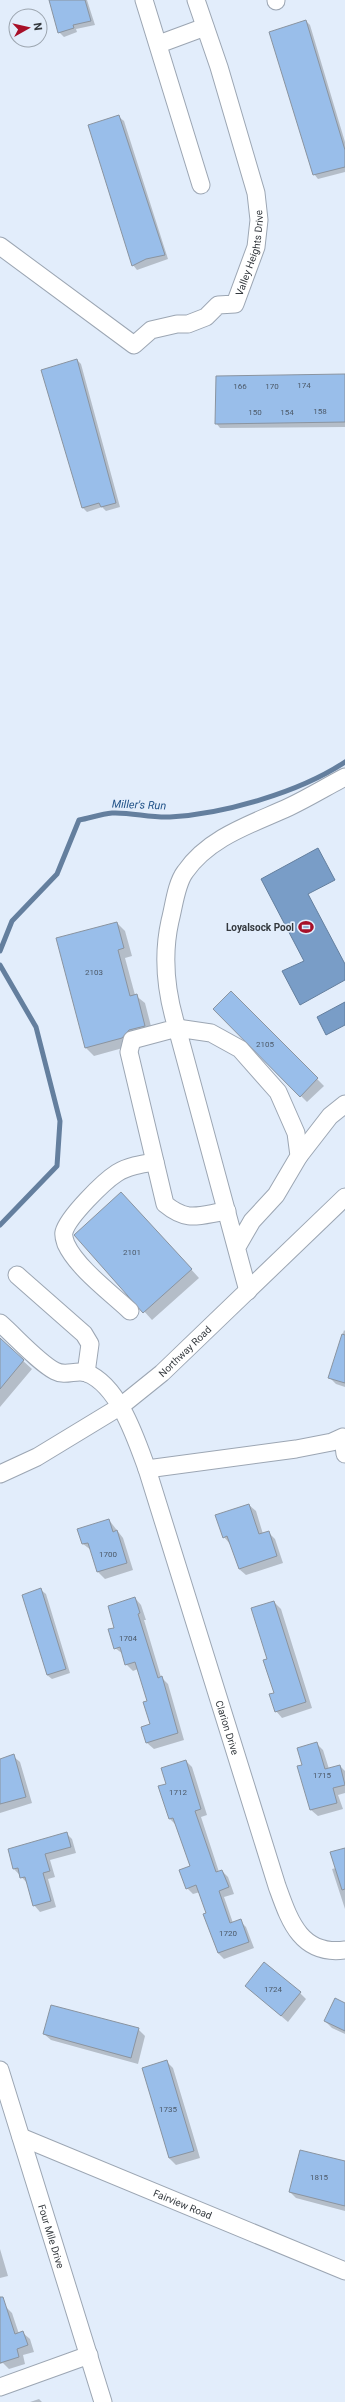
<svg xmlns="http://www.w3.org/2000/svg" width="345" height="2402" viewBox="0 0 345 2402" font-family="Roboto,sans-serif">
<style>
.water{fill:#799dc7;stroke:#647f9e}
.shadow{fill:#0003}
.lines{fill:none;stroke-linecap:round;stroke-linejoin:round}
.stream{stroke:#647f9e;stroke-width:5}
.building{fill:#99beea;stroke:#8a94a0}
.minor-casing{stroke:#9ca6b3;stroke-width:19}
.minor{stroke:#fff;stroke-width:17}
.labels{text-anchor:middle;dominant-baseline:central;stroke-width:3.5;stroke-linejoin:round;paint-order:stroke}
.number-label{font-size:8px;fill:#4d5a69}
.street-label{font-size:10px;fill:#34393e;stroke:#e2edfb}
.poi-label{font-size:10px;font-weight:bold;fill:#34393e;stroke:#e2edfb;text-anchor:end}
.water-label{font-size:11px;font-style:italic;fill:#1f5187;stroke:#e2edfb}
</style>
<rect width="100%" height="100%" fill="#e2edfb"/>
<path class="water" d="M318 848 335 880 308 894 345 964V980L300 1005 282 971 304 961 261 879Z
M345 1002V1025L326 1035 317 1017Z"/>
<path class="shadow" d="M50 0H87L95 25 76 29 77 32 64 37 59 32Z
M306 21 310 25 345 142V172L318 179 314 174Z
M119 117 124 121 168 259 137 270 133 265Z
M77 360 81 364 120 507 106 511 102 507 87 512 82 507Z
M345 375V427L220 428 216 423Z
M117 923 125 931 132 956 125 958 135 995 145 1003 153 1034 130 1046 94 1056 86 1048Z
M231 992 324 1086 307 1102 214 1009Z
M129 1201 199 1278 152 1320 75 1235Z
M344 1330 345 1331V1387L336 1384 330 1378Z
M0 1340 32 1369 0 1407Z
M249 1505 256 1511 263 1534 268 1532 275 1539 283 1563 246 1575 239 1569 230 1544 224 1537Z
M109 1520 123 1538 133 1570 105 1579 98 1572 91 1550 83 1544 79 1530Z
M41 1590 46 1594 70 1673 52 1679 47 1675Z
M135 1598 141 1605 146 1620H144L161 1677 168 1684 184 1740 154 1749 147 1743 142 1727 151 1724 149 1702 138 1669 133 1671 126 1664 123 1654 115 1648V1628Z
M274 1602 281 1609 312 1708 282 1718 276 1711 275 1694 268 1659Z
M316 1743 323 1750 329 1769 340 1766 345 1771V1793L338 1795 343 1809 318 1816 311 1810 298 1767 303 1766Z
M13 1756 20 1762 32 1803 0 1813V1760Z
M186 1761 192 1767 207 1815 201 1817 219 1872 222 1871 228 1877 234 1894 224 1897 233 1923 240 1921 246 1927 254 1948 224 1959 218 1953 200 1892 193 1894 187 1888 191 1867 176 1825 170 1819 167 1784Z
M66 1833 72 1839 76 1853 50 1860 55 1877 48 1879 56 1907 40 1912 34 1905 28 1884 14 1869Z
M345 1849V1909L332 1869 336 1868Z
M246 1986 300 1993 306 1999 288 2022Z
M345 2004V2034L332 2028 325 2021Z
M138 2029 145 2036 138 2064 51 2040 44 2034Z
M167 2062 173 2068 200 2158 176 2165 169 2158 143 2069Z
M345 2162V2211L296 2198 290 2192Z
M0 2249 8 2276 0 2278Z
M5 2306 12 2313 19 2334 23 2333 30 2339 34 2352 23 2355 25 2364 9 2369 3 2363 0 2364V2308Z
M39 2399 42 2402H30Z"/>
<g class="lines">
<path class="stream" d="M0 951 12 921 57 874 79 820C90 818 101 814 112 813 131 812 150 818 170 817 224 814 300 792 345 762
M0 965 36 1027 60 1121 57 1166 0 1225"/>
</g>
<path class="building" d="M49 0H85L91 21 73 25 74 28 58 33Z
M306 20 345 150V167L313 175 269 32Z
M119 115 165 255 146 259 132 266 88 125Z
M77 359 116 503 101 507 99 503 82 508 41 370Z
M345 374V422L215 424 216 376Z
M117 922 124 948 118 950 130 996 137 994 145 1026 129 1030 122 1038 85 1048 56 938Z
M231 991 318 1078 300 1097 213 1009Z
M121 1192 192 1269 143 1313 74 1235Z
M342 1334 345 1335V1383L328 1378Z
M0 1338 24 1360 0 1389Z
M249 1504 259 1534 269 1531 277 1556 239 1569 227 1536 223 1538 215 1515Z
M109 1519 113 1532 117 1530 127 1563 97 1572 88 1543 82 1544 77 1529Z
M41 1588 66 1669 47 1675 22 1595Z
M135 1597 140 1613 138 1614 158 1678 162 1676 178 1733 146 1743 141 1727 150 1724 143 1702 147 1701 135 1662 125 1665 120 1647 114 1649 108 1629 114 1628 108 1606Z
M274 1601 306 1702 275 1712 269 1694 274 1693 263 1660 267 1659 251 1608Z
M317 1742 325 1769 340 1765 345 1785 333 1788 337 1803 310 1810 297 1766 302 1765 297 1748Z
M14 1754 26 1797 0 1804V1759Z
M186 1760 201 1809 195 1811 216 1872 222 1870 229 1887 219 1891 230 1923 241 1919 249 1942 218 1953 203 1914 206 1913 196 1885 186 1889 179 1870 190 1866 173 1818 169 1819 158 1786 166 1784 161 1768Z
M67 1832 71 1847 45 1854 50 1871 43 1873 51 1901 33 1906 25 1877 20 1878 18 1868 13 1869 8 1849Z
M345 1848V1889L342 1890 330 1852Z
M264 1962 301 1992 281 2016 245 1986Z
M335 1998 345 2003V2031L324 2021Z
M51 2005 139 2028 131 2058 43 2034Z
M167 2060 194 2151 169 2158 142 2068Z
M300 2150 345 2161V2206L289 2192Z
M0 2297H3L15 2334 23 2331 28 2345 17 2349 19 2357 0 2363Z"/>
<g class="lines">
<g class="minor-casing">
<g id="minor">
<path d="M144 0 201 185"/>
<path d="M276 0V1"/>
<path d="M159 44 205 27"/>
<path id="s1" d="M0 246 134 345 151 330 177 324H188L206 317 218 305 235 304 256 247 259 220 256 193 219 67 196 0"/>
<path d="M299 1156 330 1116 345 1104"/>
<path d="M227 1211C199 1215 188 1223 165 1204L129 1052 132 1040 177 1028C166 993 162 957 170 921 174 906 176 884 185 872 209 837 252 824 289 807 308 798 326 787 345 777"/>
<path d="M237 1247 252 1221 276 1195 299 1156 296 1133 278 1092 240 1049 211 1033 177 1028 248 1291"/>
<path d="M17 1275 84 1334 90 1344 86 1373"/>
<path d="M130 1311C111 1293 77 1268 66 1244 65 1241 63 1236 64 1232 68 1217 103 1182 117 1173 128 1166 142 1164 155 1162"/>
<path d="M0 1323C16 1337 38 1362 55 1371 66 1377 76 1369 87 1373 119 1386 136 1439 147 1469"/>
<path id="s2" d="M345 1454 343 1437 332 1442 296 1449 147 1469 277 1886C289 1919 300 1956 345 1950"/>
<path id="s3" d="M0 1474 37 1457 121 1406 162 1373 345 1197"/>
<path id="s4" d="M0 2070 103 2402"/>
<path id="s5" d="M21 2137 345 2271"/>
<path d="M0 2387 89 2355"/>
</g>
</g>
<use href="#minor" class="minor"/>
</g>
<defs>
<g id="stadium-bare" transform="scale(1.2)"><path d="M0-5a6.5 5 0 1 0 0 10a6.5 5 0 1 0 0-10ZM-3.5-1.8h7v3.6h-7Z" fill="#a70f28" stroke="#e2edfb" stroke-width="2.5" paint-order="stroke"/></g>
</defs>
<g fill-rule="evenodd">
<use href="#stadium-bare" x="306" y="927"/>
</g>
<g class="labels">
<g class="number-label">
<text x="304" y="385">174</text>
<text x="240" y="386">166</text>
<text x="272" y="386">170</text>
<text x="320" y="411">158</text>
<text x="255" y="412">150</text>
<text x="287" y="412">154</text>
<text x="94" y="972">2103</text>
<text x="265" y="1044">2105</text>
<text x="132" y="1252">2101</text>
<text x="108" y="1554">1700</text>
<text x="128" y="1638">1704</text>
<text x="322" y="1775">1715</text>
<text x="178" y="1792">1712</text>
<text x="228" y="1933">1720</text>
<text x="273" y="1989">1724</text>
<text x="168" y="2109">1735</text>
<text x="319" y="2177">1815</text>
</g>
<g class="street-label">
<text stroke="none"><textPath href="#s1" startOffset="334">Valley Heights Drive</textPath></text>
<text stroke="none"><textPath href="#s3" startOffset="223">Northway Road</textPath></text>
<text stroke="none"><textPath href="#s2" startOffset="487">Clarion Drive</textPath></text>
<text stroke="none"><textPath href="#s5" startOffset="175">Fairview Road</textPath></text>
<text stroke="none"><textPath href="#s4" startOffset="174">Four Mile Drive</textPath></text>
</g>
<g class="poi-label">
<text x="294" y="927">Loyalsock Pool</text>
</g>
<g class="water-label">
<text transform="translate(139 805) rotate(2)">Miller's Run</text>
</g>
</g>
<g transform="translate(28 28) rotate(82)"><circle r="19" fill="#e2edfb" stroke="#9ca5af"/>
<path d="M0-3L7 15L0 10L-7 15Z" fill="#a70f28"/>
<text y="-6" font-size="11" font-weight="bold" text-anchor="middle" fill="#34393e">N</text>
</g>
</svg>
